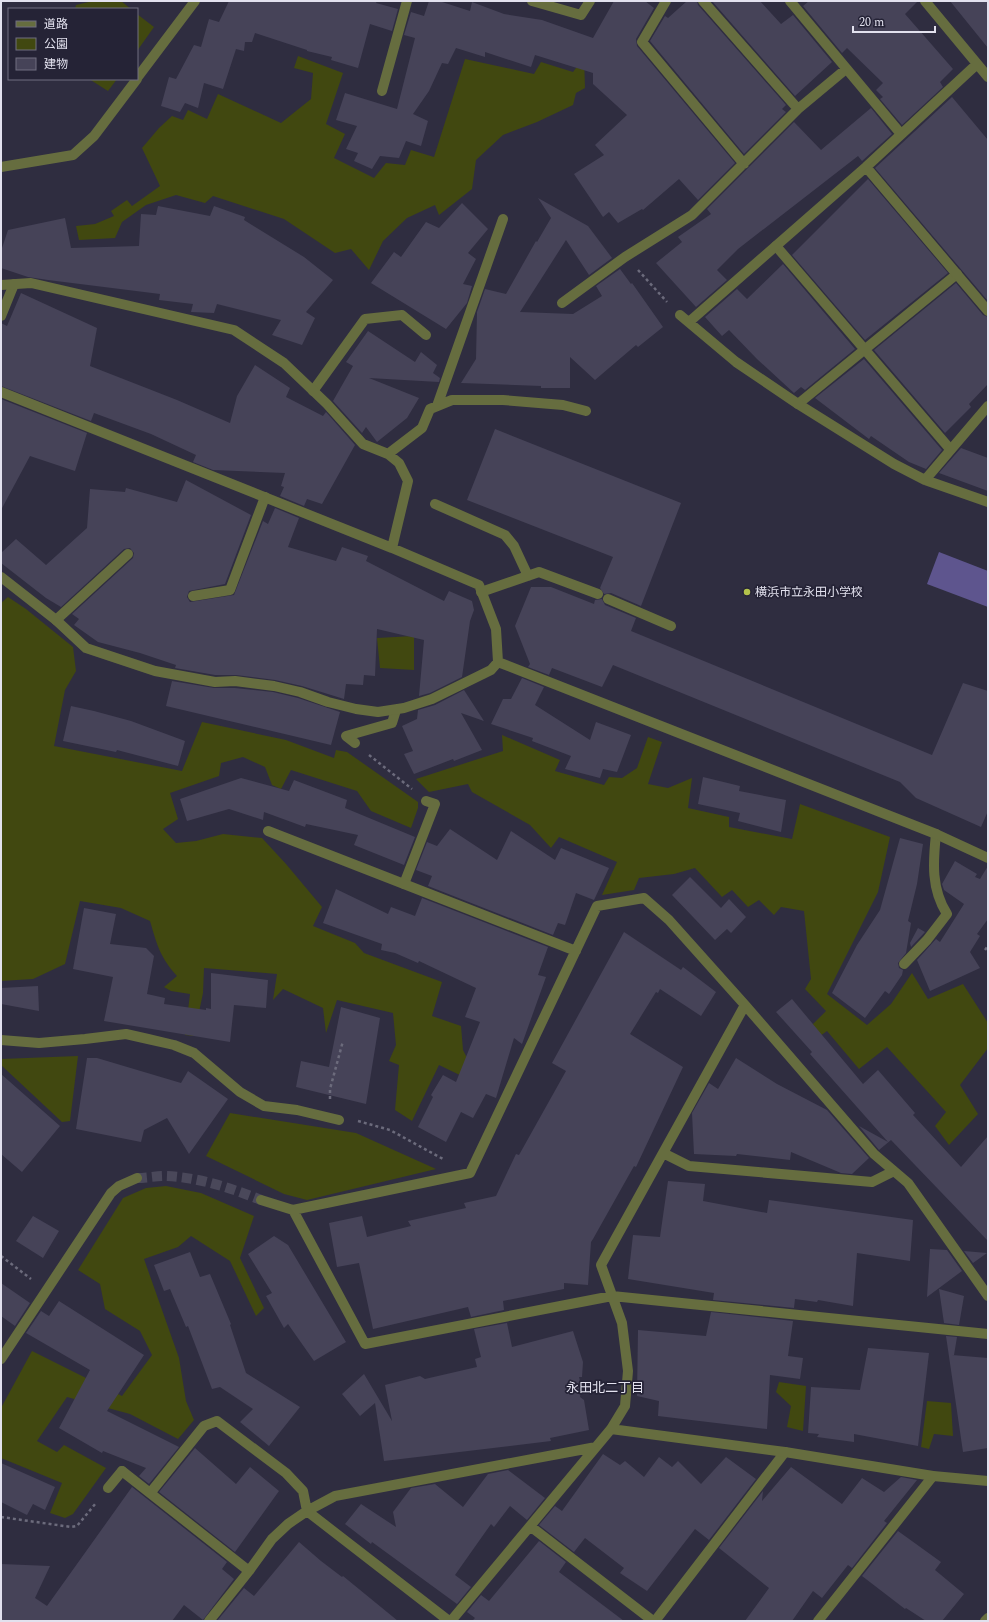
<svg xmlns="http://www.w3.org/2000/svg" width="989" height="1622" viewBox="0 0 989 1622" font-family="Spectral,'Noto Sans JP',serif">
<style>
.green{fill:#414810}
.water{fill:#5e558e}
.building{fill:#464358}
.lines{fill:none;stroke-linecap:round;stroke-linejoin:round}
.street-tunnel{stroke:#4a485a;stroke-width:10;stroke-dasharray:10 5;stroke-linecap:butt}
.path{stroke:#6c6b7c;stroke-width:2.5;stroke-dasharray:3 3;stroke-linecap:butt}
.lane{stroke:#666d3f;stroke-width:10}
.street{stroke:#666d3f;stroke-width:10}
.poi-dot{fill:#b3c24b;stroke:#252336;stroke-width:1.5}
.labels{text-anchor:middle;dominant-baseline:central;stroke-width:3.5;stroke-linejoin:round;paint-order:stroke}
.poi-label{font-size:12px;fill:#e2e1ee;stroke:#252336;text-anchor:start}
.neighbourhood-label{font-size:13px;fill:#e2e1ee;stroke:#252336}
</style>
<rect width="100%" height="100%" fill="#2f2d40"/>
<path class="green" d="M93 1H121L131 9H75L76 5Z
M137 14 154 27 137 51Z
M298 56 343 73 326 124 345 134 334 158 374 178 386 163 405 165 411 150 434 157 465 59 534 74 541 62 573 72 584 57 585 88 576 93 573 105 537 122 503 135 476 160 472 189 439 215 435 205 407 218 383 241 369 270 351 249 335 253 284 219 213 196 205 203 176 195 146 205 122 222 115 238 79 240 76 226 95 224 114 216 111 211 127 200 132 206 160 186 142 148 159 128 172 116 183 120 188 110 207 119 218 94 281 123 311 99 313 73 294 68Z
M89 79H117L108 91Z
M8 597 26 609 73 647 76 671 65 690 54 746 182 771 202 722 286 740 334 758 336 750 347 752 418 802V808L411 828 371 811 357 791 291 770 281 789 272 785 265 767 243 757 221 763 219 776 170 793 178 819 163 829 176 843 196 841 223 834 262 838 286 864 322 907 313 926 355 943 364 953 442 982 432 1016 461 1026 463 1050 467 1058 468 1079 439 1065 412 1121 395 1110 399 1065 389 1061 396 1045 393 1013 337 1000 326 1033 323 1008 283 989 273 1000 277 974 204 968 203 993 194 1036 185 1035 190 994 171 991 164 987 177 976C160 957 157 945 150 921L121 908 80 901 65 964 33 979 1 981V603Z
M414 636V670L380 668 377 638Z
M502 735 560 760 555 771 604 785 609 777 622 778 637 768 648 737 662 742 648 784 668 788 692 778 688 808 729 817V827L792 839 800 804 890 837 878 892 827 994 867 1025 891 1004 912 973 928 999 963 984 988 1023V1048L960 1085 978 1114 949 1145 935 1126 946 1112 887 1047 859 1069 827 1031 809 1044 801 1036 826 1011 805 989 811 979 804 911 781 907 774 915 759 900 748 907 732 890 722 897 695 868 674 874 639 878 634 890 602 895 617 862 559 837 551 848 530 825 472 792 468 784 429 792 416 779 503 751Z
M78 1056 70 1121 62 1122 1 1065V1059Z
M230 1113 356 1133 436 1169 307 1200 284 1194 206 1156Z
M166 1186 201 1193 254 1216 240 1258 264 1308 256 1316 230 1261 191 1236 178 1247 144 1259 179 1358 186 1401 194 1420 178 1439 130 1414 67 1397 37 1441 57 1452 64 1445 106 1468 73 1514 65 1518 50 1513 62 1483 1 1458V1408L32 1351 122 1396 152 1355 140 1331 105 1309 100 1284 78 1270 123 1198 146 1188Z
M779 1382 806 1386 803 1431 787 1427 791 1406 776 1392Z
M927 1401 951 1403 953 1436 934 1434 929 1449 921 1447Z"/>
<path class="water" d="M939 552 988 571V607L927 584Z"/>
<path class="building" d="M229 1H377L376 3 398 9 392 31 370 24 358 68 331 60 332 57 307 51V50L255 33 252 42H245L244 51 236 49 223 89 204 83 198 108 185 103 180 112 161 106 169 77 176 79 194 45 201 47 209 19 219 22Z
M429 1H439L470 11 472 2 504 14 542 20 593 38 614 1H645L654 8 636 39 637 46 735 163 698 200 679 179 643 210 642 209 618 223 609 212 603 217 574 174 604 155 595 145 627 115 593 84V73L535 55 531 67 485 52V57L456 48 448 64 442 63 429 91 413 114 428 121 421 146 406 141 399 158 380 156 372 169 354 161 358 153 346 149 357 126 336 120 345 93 397 109 415 38 404 35 411 12 424 16Z
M687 1H697L698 5 786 105 782 109 786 112 744 154 650 41 665 16 668 18Z
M712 1H760L781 24 793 15 832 62 795 96Z
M809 1H918L905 14 953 69 940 82 943 87 902 125 880 99 883 97 876 90 883 83 847 48 842 53 803 6Z
M950 1H988V48Z
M952 97 988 140V301L875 168Z
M871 108 892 134 862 161 858 156 738 249 717 270 727 280 696 307 656 263 682 242 678 237 711 214 707 209 794 122 821 150Z
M868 179 948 273 865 340 792 255Z
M538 198 588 226 612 258 589 275 566 240 520 312 573 314 602 296 596 286 620 269 631 284 632 283 663 327 638 347 636 345 595 380 570 357V388H541V386L461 383 476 359 477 312 485 289 506 294 536 241 537 242 551 218Z
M462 203 488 229 468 253 476 259 463 284 472 286 467 303 446 329 371 283 394 252 401 257 426 222 439 228Z
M158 206 210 216 214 206 245 217 244 220 304 257 333 280 306 312 315 318 302 345 272 335 281 320 217 304 214 313 191 312 193 304 159 300 160 294 48 280 28 277 1 268V251L8 230 65 218 71 248 139 246 141 214 156 215Z
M783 264 855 349 805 390 801 387 794 393 757 359 729 330 722 336 705 317 737 289 747 299Z
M956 283 983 315 988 317V384L969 404 971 407 945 433 874 350Z
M21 293 97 328 90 366 177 400 230 423 237 396 255 365 290 388 286 397 323 416 326 412 355 445 322 504 307 499 304 506 280 496 284 487 281 486 285 473 213 470 193 462 196 455 151 434 94 413 91 421 1 386V323L7 326Z
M368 331 415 362 421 352 437 365 433 373 440 378 439 382 369 378 419 398 407 418 377 442 366 427 362 433 333 401 353 366 346 362Z
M864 359 942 450 926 469 909 462 871 436 869 439 815 398Z
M1 399 87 433 75 471 30 456 1 510Z
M495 429 681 503 641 606 611 593 604 594 600 588 613 557 467 500Z
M961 448 988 458V491L939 473Z
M186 480 251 515 225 584 189 591 187 597 190 602 234 595 263 521 268 524 275 508 299 518 288 547 336 561 342 547 368 556 366 561 444 601 449 591 472 601 474 610 470 621 462 677 430 693 419 696 424 640 377 629 375 676 364 675 363 685 346 684 344 699 302 686 275 680 236 675H215L175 668 176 665 140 653 98 642 74 625 79 619 72 614 133 558 134 553 130 548 124 549 61 607 46 598 1 563V553L16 539 46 565 87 528 90 489 125 492 126 488 177 502Z
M531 587H551L594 604 595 600 602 599 605 605 636 618 631 631 932 755 963 683 988 691V811L981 827 916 798 900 782 613 665 602 687 552 668 549 675 528 667 530 664 515 626Z
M522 678 544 687 535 705 590 740 596 722 631 735 617 772 603 769 600 778 565 769 571 756 532 741 533 738 491 724 503 699H511Z
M172 681 214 688H235L273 692 298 698 340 712 331 745 166 706Z
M464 690 484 721 461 713 482 750 454 761 453 759 414 774 404 754 413 751 402 726 417 719 418 710 435 705Z
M71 706 94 711 131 721 185 741 178 766 117 750 116 752 63 741Z
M703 777 740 786 739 791 786 800 781 832 738 821 740 813 698 804Z
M241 778 289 791 294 780 347 800 345 808 415 837 404 865 354 845 358 835 306 824 305 827 264 812 263 820 229 809 187 821 180 799Z
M450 829 497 860 511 831 555 860 561 848 609 868 594 900 576 893 565 925 558 923 553 935 428 886 432 876 416 870 427 842 437 846Z
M900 838 923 844 917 884 908 921 911 923 906 953 898 963 899 968 903 970 902 975 889 994 885 991 865 1018 832 993 857 945 880 910Z
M955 861 977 874 975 877 980 879 988 866V919L977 934 980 936 970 952 980 968 930 991 917 960 936 939 940 942 964 904 944 890 942 884Z
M690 877 721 908 729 899 746 917 731 933 727 929 715 940 672 895Z
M336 889 388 914 391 907 415 916 422 898 548 947 538 975 546 977 522 1044 514 1038 496 1098 486 1094 473 1118 461 1112 446 1142 418 1127 433 1097 431 1095 443 1075 456 1082 480 1022 465 1017 476 988 419 961 418 963 395 953 381 950 382 944 323 923Z
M84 908 116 914 110 944 146 948 154 956 147 994 165 998 164 1004 206 1010V1008L211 1009V973L268 980 266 1008 234 1005 230 1042 104 1021 113 977 73 969Z
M918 928 925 932 911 947 910 943Z
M624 932 681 970 683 967 716 992 701 1016 660 989 658 993 656 992 630 1034 683 1067 636 1167 634 1166 593 1239 591 1242 588 1285 564 1283V1289L503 1301 504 1310 471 1317 468 1307 373 1329 359 1263 337 1267 329 1223 362 1216 367 1237 411 1226 408 1221 466 1208 464 1203 496 1196 516 1154 519 1155 566 1071 552 1063Z
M38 986 39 1011 1 1004V988Z
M792 999 863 1084 878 1070 915 1113 913 1115 961 1167 988 1136V1241L891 1140 879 1150 859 1126 888 1142 810 1054 812 1052 776 1012Z
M341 1007 380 1018 366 1104 296 1087 301 1061 329 1067Z
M87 1058H97L181 1083 188 1071 228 1099 189 1154 167 1118 144 1130 141 1142 76 1129Z
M736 1058 777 1084 827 1110 869 1158 852 1174 841 1173 791 1152 790 1160 737 1154 736 1156 694 1154 692 1113 709 1083 718 1089Z
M1 1074 60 1126 22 1172 1 1154Z
M668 1181 705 1184 703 1201 767 1213 769 1200 913 1220 910 1261 857 1253 853 1306 818 1300 817 1302 795 1299 794 1308 713 1300 714 1293 628 1279 633 1235 660 1237Z
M33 1216 59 1231 43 1258 16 1241Z
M274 1236 288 1245 346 1342 314 1361 288 1324 284 1328 266 1296 272 1293 248 1254Z
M930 1249 947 1250 962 1271 927 1297Z
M964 1251 987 1253 973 1263Z
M190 1252 200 1277 210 1274 231 1324 230 1325 246 1373 300 1407 269 1446 240 1422 253 1409 220 1387 212 1389 188 1326 186 1327 170 1289 164 1291 154 1265Z
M1 1283 30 1303 15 1326 1 1316Z
M939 1289 964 1296 959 1325 944 1323Z
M59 1301 144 1355 107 1411 179 1447 149 1484 139 1476 146 1468 103 1451 102 1453 59 1428 90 1370 26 1333 41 1311 49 1316Z
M711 1312 793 1321 788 1356 803 1358 800 1379 770 1375 767 1429 658 1416 659 1401 637 1396 638 1330 706 1336Z
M507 1323 512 1347 573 1331 583 1362 582 1377H579L581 1385 580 1397 584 1400 589 1430 550 1438 551 1441 384 1461 375 1403 360 1416 342 1394 364 1374 392 1421 385 1385 420 1376 425 1379 477 1367 475 1359 481 1357 474 1329Z
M946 1336 957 1337 954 1355H952L988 1358V1448L963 1452Z
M868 1348 929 1353 918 1446 854 1434V1442L817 1437 819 1434 808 1433 811 1387 860 1390Z
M195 1448 236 1484 250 1467 279 1491 235 1552 159 1492Z
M603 1454 620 1465 625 1461 644 1477 659 1457 672 1467 678 1461 701 1484 726 1457 756 1479 709 1540 695 1529 647 1591 620 1573 624 1568 585 1538 574 1552 539 1525 555 1506 562 1511Z
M1 1463 55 1487 45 1510 33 1504 27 1515 1 1502Z
M791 1467 842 1504 862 1478 884 1492 901 1477 917 1480 884 1521 887 1523 852 1568 848 1565 822 1598 813 1591 792 1621H745L769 1588 719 1548 763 1491 762 1501Z
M508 1470 545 1498 527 1520 510 1506 494 1527 491 1524 455 1575 471 1587 457 1604 372 1542 371 1544 345 1524 361 1504 396 1527 393 1512 411 1488 435 1484 463 1507 488 1474Z
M132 1487 227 1562 222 1569 234 1579 203 1620 184 1605 172 1621H1V1564L50 1566 35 1598 47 1606Z
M898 1531 941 1562 935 1570 964 1594 942 1621H926L906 1608 905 1609 862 1576Z
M539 1541 566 1562 559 1572 624 1621H472L475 1618 467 1612 481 1595 489 1601Z
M299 1542 321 1561 342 1577 343 1576 398 1621H217L244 1588 254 1596Z"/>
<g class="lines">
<path class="street-tunnel" d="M137 1178C146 1178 156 1176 165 1176 198 1177 231 1188 261 1200"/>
<path class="path" d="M638 270 667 302
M369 755 412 789
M985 950 988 946
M330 1099V1089L343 1041
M358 1121 390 1130 443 1159
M1 1256 31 1279
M1 1517 71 1527 77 1526 96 1503"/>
<path class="lane" d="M776 246 950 449
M1 316 14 284
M313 391 365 319 402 315 426 335
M798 404 957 274
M435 504 505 535 514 546 528 576
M481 592 539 572 598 594
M193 596 230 590 265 497
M608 599 671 626
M56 620 128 554
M355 743 346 736 392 723 396 710
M404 884 435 804 426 801
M904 964 927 940 947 914C931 889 933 862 936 834
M1 1040 39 1043 85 1039 126 1034 148 1039 174 1045 194 1053 240 1092 264 1106 297 1110 339 1120
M108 1488 122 1471
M655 1621 785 1452
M818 1621 933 1476"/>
<path class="street" d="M532 1 581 15 590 1
M666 1 642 42 744 164
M703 1 798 109
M790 1 901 134
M925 1 988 77
M137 78 195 1
M382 91 407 1
M1 167 73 155 94 136 137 79
M866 167 988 311
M1 285 31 283 234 330 284 363 327 404 363 444 388 454 399 463 408 481 392 548
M562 303 625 257 692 215 798 109 846 69
M680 315 736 362 798 404 894 464 925 480 988 502
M689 322 866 167 977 64
M1 392 392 548 479 585 496 629 498 662 936 834 988 858
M437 406 503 219
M388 454 422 428 430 409 452 400H503L563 405 586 411
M925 480 988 406
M1 577 56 620 86 648 155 671 215 682 235 681 274 686 300 692 328 702 356 709 378 712 404 708 432 699 491 670 498 662
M268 831 576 951
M663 1153 689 1166 872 1182 894 1171
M261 1200 293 1210
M988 1296 908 1183 874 1154 745 1005 669 920 644 898 597 906 470 1173 293 1210 365 1344 612 1296 988 1334
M1 1359 111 1193 119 1186 137 1178
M611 1429 785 1452 933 1476 988 1481
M122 1471 249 1571
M151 1492 204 1426 217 1421 286 1473 303 1491 307 1511 449 1621
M530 1526 653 1621
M209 1621 249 1571 272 1539 288 1524 307 1511 335 1496 596 1447
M451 1621 611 1429 625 1406 628 1371 622 1323 601 1265 745 1005
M985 1621 988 1618"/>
</g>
<circle class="poi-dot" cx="747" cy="592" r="4"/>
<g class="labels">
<g class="poi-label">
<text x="755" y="592">横浜市立永田小学校</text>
</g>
<g class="neighbourhood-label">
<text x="605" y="1388">永田北二丁目</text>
</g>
</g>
<rect width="989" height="1622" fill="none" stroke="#e2e1ee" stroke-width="4"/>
<rect x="8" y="8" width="130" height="72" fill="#252336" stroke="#716f80"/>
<rect x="16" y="21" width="20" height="6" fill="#666d3f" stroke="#716f80"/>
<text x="44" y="28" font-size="12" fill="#e2e1ee">道路</text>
<rect x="16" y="38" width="20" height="12" fill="#414810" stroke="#716f80"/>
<text x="44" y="48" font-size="12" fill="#e2e1ee">公園</text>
<rect x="16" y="58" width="20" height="12" fill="#464358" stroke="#716f80"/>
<text x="44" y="68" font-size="12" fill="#e2e1ee">建物</text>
<path d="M853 26v6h82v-6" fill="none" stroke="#e2e1ee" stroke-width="2"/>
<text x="859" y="26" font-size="12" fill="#e2e1ee" stroke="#252336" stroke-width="3" paint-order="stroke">20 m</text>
</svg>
